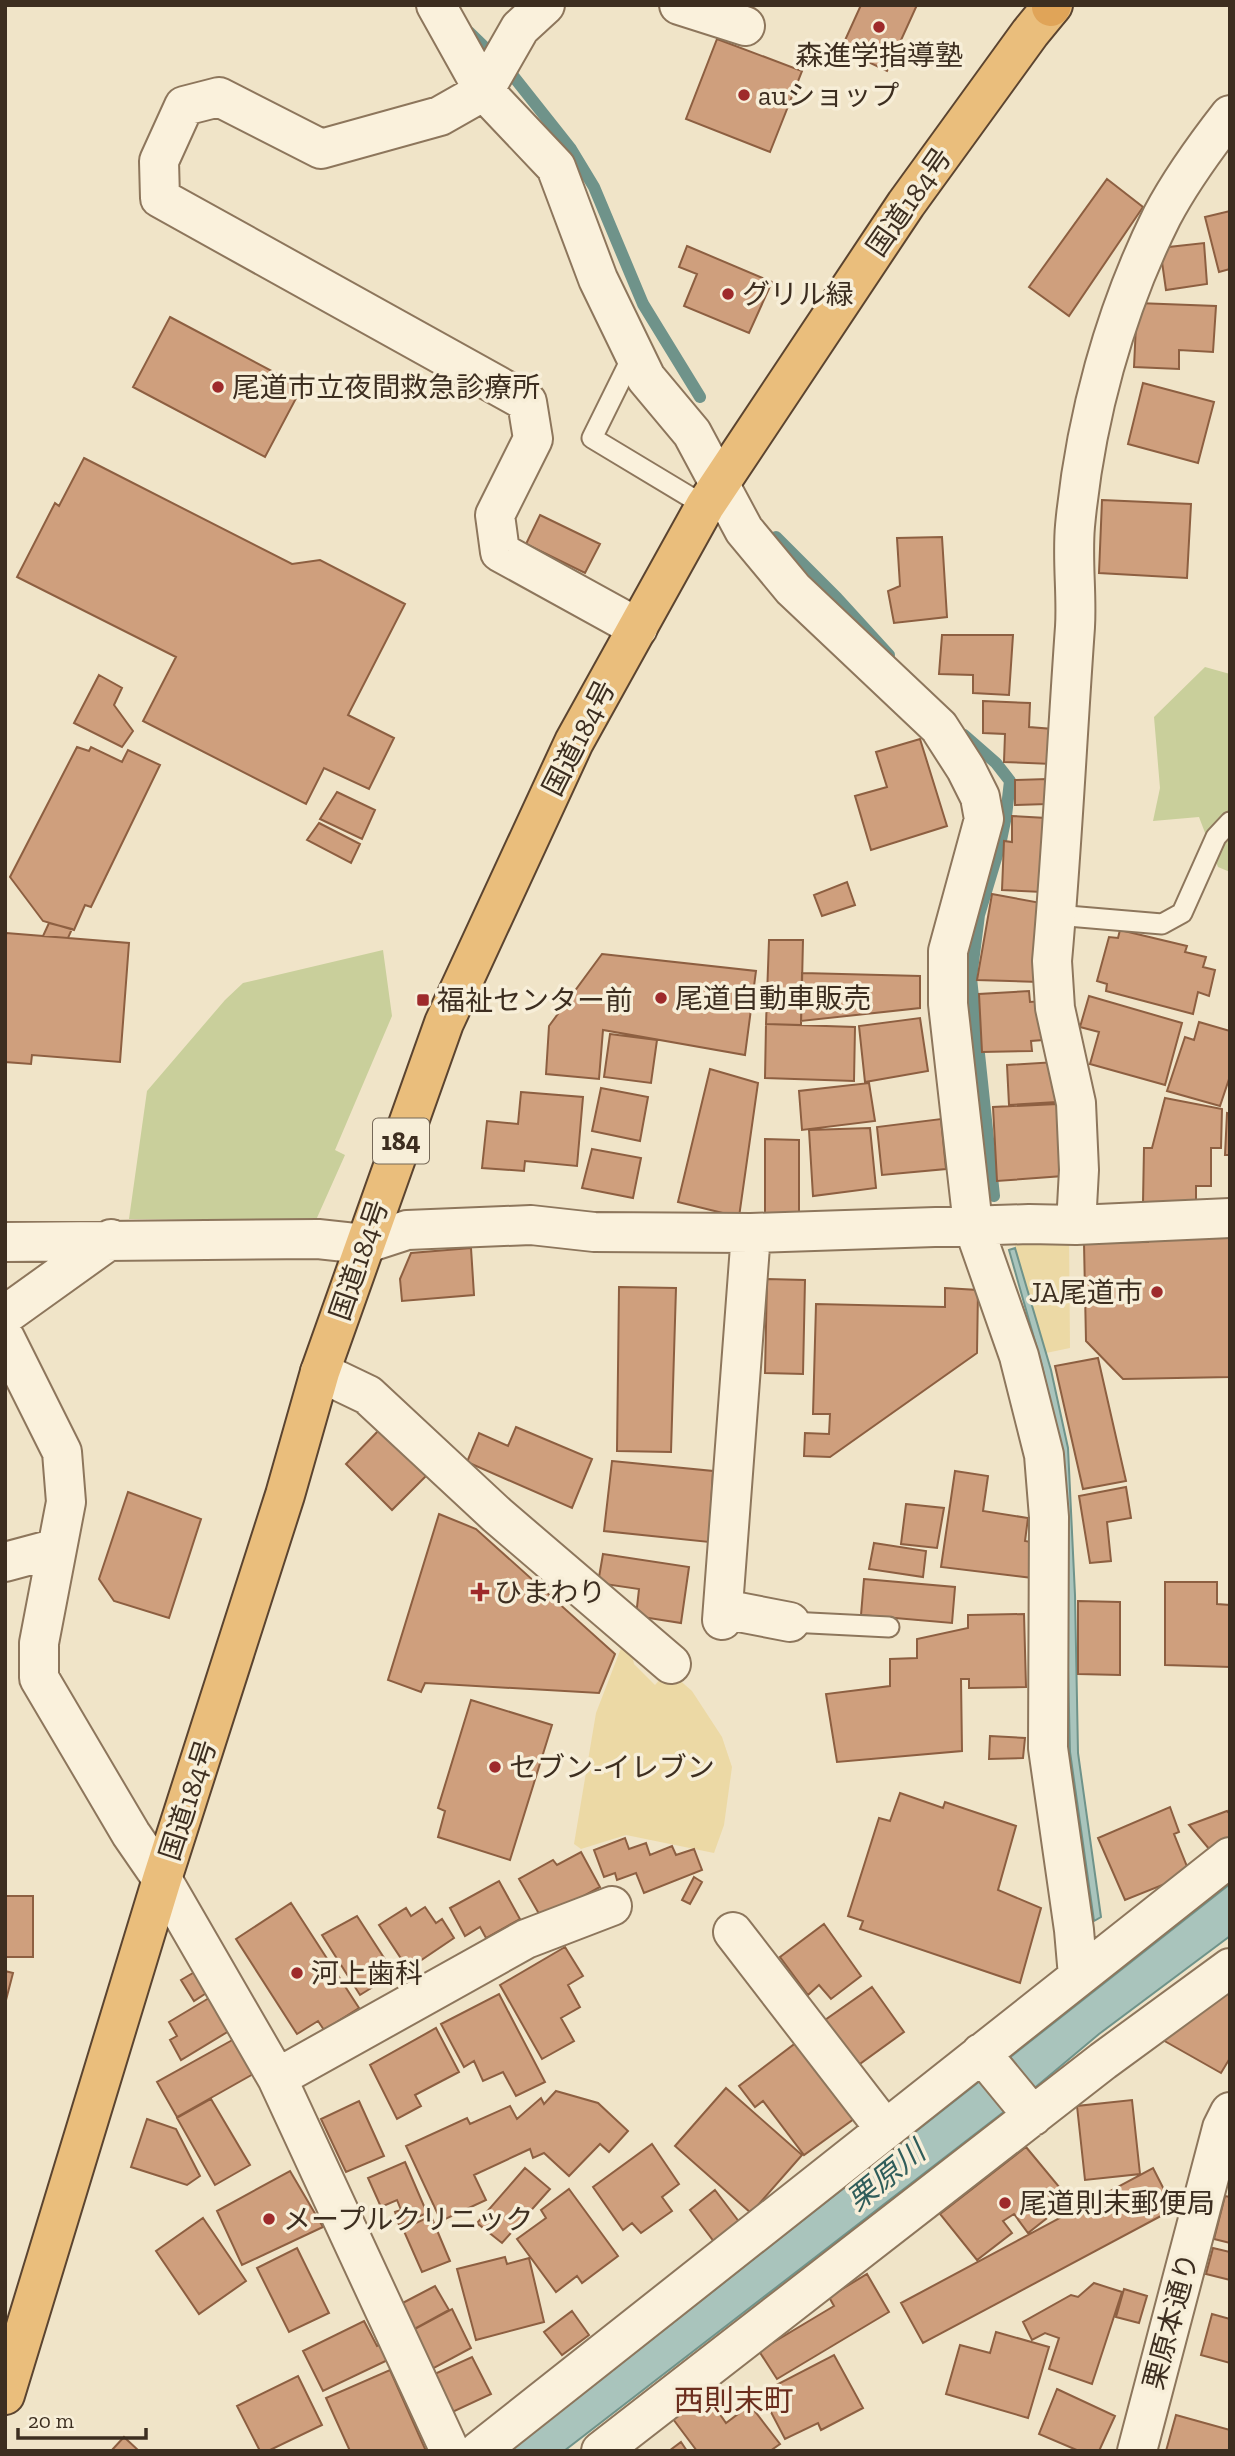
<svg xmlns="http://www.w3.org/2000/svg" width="1235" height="2456" viewBox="0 0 1235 2456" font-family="'Zilla Slab','Noto Sans JP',serif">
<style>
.green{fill:#c9cf9b}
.sand{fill:#ecd9a5}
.water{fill:#a9c4bc;stroke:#6f938a;stroke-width:2}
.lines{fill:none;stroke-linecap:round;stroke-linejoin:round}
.stream{stroke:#6f938a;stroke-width:12}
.building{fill:#cf9f7d;stroke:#8d5f41;stroke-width:2}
.service-casing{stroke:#8d765c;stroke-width:23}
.minor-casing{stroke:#8d765c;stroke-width:42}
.trunk-casing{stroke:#5b4430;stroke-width:42}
.motorway-casing{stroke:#5b4430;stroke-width:42}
.service{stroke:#faf1dc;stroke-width:19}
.minor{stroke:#faf1dc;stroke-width:38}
.trunk{stroke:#eabe7c;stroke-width:38}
.motorway{stroke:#e0a458;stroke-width:38}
.poi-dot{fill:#9e2a2b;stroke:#f7eed8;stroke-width:2.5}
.labels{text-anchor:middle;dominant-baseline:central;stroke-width:7;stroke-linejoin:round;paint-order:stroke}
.shield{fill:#f7eed8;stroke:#756857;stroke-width:2}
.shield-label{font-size:26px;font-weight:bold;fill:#3d2e20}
.poi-label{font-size:28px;fill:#3d2e20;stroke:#f7eed8;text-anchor:start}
.street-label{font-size:28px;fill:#3d2e20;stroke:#f7eed8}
.water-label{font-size:30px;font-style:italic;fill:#2f5d5a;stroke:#f7eed8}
.neighbourhood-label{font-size:30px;fill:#6b2e1e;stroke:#f7eed8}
</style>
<rect width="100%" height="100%" fill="#f0e4c8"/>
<path class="green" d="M1205 667 1230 674V872L1218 867 1199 817 1153 821 1160 788 1154 717Z
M383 950 392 1016 335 1150 345 1155 316 1220 129 1219 147 1091 225 1000 243 983Z"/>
<path class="sand" d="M1069 1231 1070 1348 1046 1353 1011 1233Z
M623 1643 631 1650 634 1664 655 1685 668 1670 692 1691 722 1737 732 1767 724 1825 714 1853 626 1835 581 1849 574 1844 596 1713Z"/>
<path class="water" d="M1015 1248 1051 1370 1068 1448 1075 1595 1078 1753 1101 1917 1094 1921 1070 1752 1064 1503 1058 1438 1042 1366 1009 1250Z
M1230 1884V1936L1099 2034 1031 2091 564 2451H510Z"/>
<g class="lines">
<path class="stream" d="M469 32 510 72 571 149 594 187 643 304 700 397
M776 537 837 598 889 655
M964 735 996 763 1010 781 1006 816 1000 845 979 915 971 978 994 1196"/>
</g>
<path class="building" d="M861 5H917L887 71 841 49Z
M717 39 802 71 770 152 686 119Z
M1107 179 1143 207 1069 316 1029 287Z
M1230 211V269L1219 272 1205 217Z
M1204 243 1207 284 1166 290 1160 248Z
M687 246 772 282 749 333 684 306 697 274 679 267Z
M1137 303 1216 306 1213 352 1179 350V369L1134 367Z
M170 317 302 387 265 457 133 387Z
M1143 383 1214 402 1198 463 1128 444Z
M84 458 292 564 320 560 405 604 348 715 394 738 369 789 324 768 306 804 143 721 176 657 17 577 55 503 59 506Z
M1102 500 1191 504 1187 578 1099 573Z
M540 515 600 544 585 573 526 544Z
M942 537 947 617 894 623 888 591 900 586 897 538Z
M942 635H1013L1009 695 973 693V675L939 674Z
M99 675 122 688 114 705 133 731 122 747 74 723Z
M983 701 1030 703 1029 727 1053 729 1052 764 1004 762 1005 734 983 733Z
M920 739 947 826 871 850 855 796 887 787 876 752Z
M77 747 89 751 91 747 122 762 128 750 160 765 91 907 85 905 74 930 43 921 10 877Z
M1047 779V804L1015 805V780Z
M337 792 375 810 362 839 320 819Z
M1012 816 1046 818 1042 892 1002 890 1004 841 1012 842Z
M319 823 360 844 351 863 307 840Z
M847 882 855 905 822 916 814 895Z
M992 894 1041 903 1039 982 977 980Z
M49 923 72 929 68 938 43 936Z
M1120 930 1187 946 1185 952 1206 957 1203 967 1215 970 1209 996 1198 992 1193 1014 1106 991 1107 984 1097 981 1109 937 1118 938Z
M6 933 129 943 120 1062 32 1055 31 1064 5 1062Z
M769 940H803L801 1025 766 1024Z
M602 954 756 971 745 1055 603 1030 599 1079 546 1074 549 1026Z
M802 973 920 976V1008L801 1021Z
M1029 991 1030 1002 1042 1001 1043 1040 1031 1041 1032 1051 982 1052 979 994Z
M1089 996 1182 1023 1165 1085 1090 1064 1099 1032 1080 1027Z
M920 1018 928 1071 865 1082 859 1026Z
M1199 1022 1230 1031V1076L1220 1106 1167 1091 1185 1037 1194 1040Z
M766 1024 855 1027 854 1081 765 1078Z
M610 1034 657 1040 651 1083 604 1077Z
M1056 1062 1057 1102 1009 1105 1007 1065Z
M710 1069 758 1083 739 1217 678 1202Z
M869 1083 875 1121 802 1130 799 1091Z
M601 1088 648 1097 640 1141 592 1131Z
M521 1092 583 1097 577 1166 525 1161 524 1171 482 1168 487 1121 518 1124Z
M1165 1098 1222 1109 1221 1148H1211V1186H1196V1205L1143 1203 1144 1148H1152Z
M1058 1104 1063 1176 997 1181 993 1107Z
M1227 1113 1230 1114V1155H1225Z
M941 1119 946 1169 882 1175 877 1127Z
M870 1128 876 1188 813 1196 809 1130Z
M765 1139 799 1140V1213H765Z
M592 1149 641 1158 633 1198 582 1188Z
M1230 1230V1377L1123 1379 1086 1341 1084 1243 1148 1242V1231Z
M471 1248 474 1295 402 1301 400 1279 411 1253Z
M767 1279 805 1280 803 1374 765 1373Z
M619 1287 676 1288 671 1452 617 1451Z
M945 1288 978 1290 977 1353 830 1457 804 1456 805 1433 829 1434 830 1414H813L816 1304 945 1307Z
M1098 1358 1126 1481 1083 1489 1055 1366Z
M516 1427 592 1459 572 1508 467 1462 479 1433 508 1446Z
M380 1429 427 1475 392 1510 346 1464Z
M612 1461 713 1471 709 1542 604 1531Z
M955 1471 988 1476 983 1511 1028 1518 1025 1541 1031 1542 1033 1578 941 1567Z
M1126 1487 1131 1518 1107 1522 1111 1561 1090 1563 1079 1496Z
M128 1492 201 1519 169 1618 114 1601 99 1579Z
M906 1504 944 1508 937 1548 901 1544Z
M439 1514 476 1529 615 1654 599 1693 425 1683 421 1692 388 1680Z
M874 1543 926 1551 923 1577 869 1569Z
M603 1554 689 1567 681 1623 636 1616 639 1589 598 1583Z
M864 1579 955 1587 952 1623 861 1615Z
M1165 1582H1217V1604L1230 1605V1667L1165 1665Z
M1078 1601 1120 1602V1675L1078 1674Z
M1024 1614 1026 1687 969 1688V1679H961L962 1751 837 1762 826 1694 890 1686V1659L917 1658V1639L968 1628V1615Z
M471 1700 552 1725 510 1860 438 1837 445 1811 438 1808Z
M990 1736 1025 1738 1023 1758 989 1759Z
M900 1793 943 1808 945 1802 1016 1826 998 1890 1041 1908 1020 1983 860 1929 863 1921 848 1916 879 1818 890 1821Z
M1170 1807 1179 1832 1174 1834 1190 1874 1125 1900 1098 1838Z
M1227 1811 1230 1814V1844L1215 1856 1189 1825Z
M625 1838 629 1849 646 1843 650 1855 672 1846 676 1855 694 1849 702 1870 644 1893 636 1873 617 1880 615 1873 604 1877 594 1850Z
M581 1852 600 1887 542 1919 519 1879 553 1860 557 1865Z
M694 1877 702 1882 690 1904 682 1900Z
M499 1881 520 1919 486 1938 480 1927 465 1936 450 1908Z
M5 1896H33V1957H5Z
M291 1903 359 2008 324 2030 318 2021 297 2034 236 1939Z
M425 1907 436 1923 442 1919 454 1938 408 1969 379 1925 406 1908 411 1916Z
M357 1916 388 1964 370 1977 376 1985 360 1995 322 1935Z
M824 1924 861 1976 831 1999 819 1985 808 1995 780 1957Z
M565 1947 583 1976 568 1985 580 2007 561 2018 574 2041 542 2059 500 1985Z
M198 1970 211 1990 194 2001 181 1980Z
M5 1971 13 1973 5 2004Z
M872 1987 904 2032 857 2066 825 2020Z
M1230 1992V2058L1221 2073 1161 2039Z
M499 1994 545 2082 516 2096 503 2072 483 2081 474 2061 464 2067 441 2024Z
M209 1998 229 2031 181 2060 170 2040 177 2036 169 2022Z
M436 2028 459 2072 415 2095 421 2106 397 2119 370 2065Z
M236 2038 255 2073 177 2117 157 2082Z
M801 2039 858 2116 804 2155 763 2101 755 2107 739 2086Z
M726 2088 802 2155 751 2213 675 2146Z
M556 2091 598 2103 628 2131 609 2152 600 2144 569 2176 544 2153 533 2158 530 2149 474 2175 486 2200 441 2221 406 2146 467 2118 470 2124 510 2106 517 2119 541 2098 544 2104Z
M211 2099 250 2165 215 2185 177 2118Z
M1132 2100 1140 2174 1085 2180 1077 2106Z
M359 2101 384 2156 346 2172 321 2119Z
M147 2119 176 2129 200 2176 187 2185 131 2167Z
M652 2144 679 2184 662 2197 672 2211 641 2233 632 2223 623 2230 593 2187Z
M1026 2147 1070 2200 1028 2233 1014 2214 1003 2221 1012 2233 977 2260 940 2214Z
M405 2162 427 2213 399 2225 395 2212 401 2210 397 2200 381 2207 368 2178Z
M525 2168 550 2189 502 2243 477 2223Z
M1153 2168 1174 2209 923 2343 901 2303Z
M290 2171 323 2227 242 2265 217 2211Z
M569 2189 618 2256 582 2283 577 2276 556 2292 517 2239 546 2218 541 2210Z
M715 2190 740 2223 715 2243 690 2210Z
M1225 2196 1230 2197V2243L1214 2239Z
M431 2216 450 2261 422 2272 403 2229Z
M203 2218 246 2281 199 2314 156 2251Z
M297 2248 329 2313 289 2332 257 2268Z
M1213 2248 1230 2252V2280L1206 2274Z
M505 2257 507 2264 529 2258 544 2322 476 2340 457 2269Z
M867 2274 889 2312 777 2379 759 2351 834 2306 829 2297Z
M1094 2283 1122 2292 1092 2384 1049 2369 1059 2338 1045 2333 1032 2340 1023 2322 1071 2295 1078 2297Z
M435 2286 449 2310 409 2332 395 2307Z
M1124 2289 1147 2296 1139 2323 1116 2317Z
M452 2309 471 2348 432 2369 411 2331Z
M572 2311 589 2335 562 2355 544 2332Z
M1212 2314 1230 2319V2363L1201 2355Z
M364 2321 377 2346 386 2342 394 2357 323 2391 303 2351Z
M996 2332 1049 2347 1028 2418 946 2394 960 2345 990 2353Z
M834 2355 863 2408 821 2430 818 2423 785 2439 761 2393Z
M472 2357 491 2394 446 2415 428 2377Z
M390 2370 426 2451H350L326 2398Z
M298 2376 322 2425 268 2451H260L237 2406Z
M1057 2389 1115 2416 1099 2451H1079L1039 2434Z
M706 2394 726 2423 750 2405 780 2444 770 2451H697L673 2419Z
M1176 2415 1230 2430V2451H1166Z
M124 2437 139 2451H111Z
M681 2442 687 2451H669Z"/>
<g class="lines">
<g class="service-casing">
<path id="service" d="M634 353 592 438 705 506
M1056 915 1162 924 1182 913 1216 837 1230 822
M790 1622 889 1627"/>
</g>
<g class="minor-casing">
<path id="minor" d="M436 5 484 91 556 167 598 279 646 378 692 433 744 530 793 589 939 727 966 769 980 797 984 819 948 951V1004L973 1225 1019 1356 1044 1455 1049 1517 1048 1748 1074 1930 1078 1976
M545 5 520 28 484 91 440 116 321 149 219 97 184 106 159 161 160 198 527 402 533 439 495 515 500 552 638 628
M679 5 745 26
M1076 1225 1079 1170 1076 1103 1055 1008 1052 961C1062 850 1067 739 1075 627 1077 594 1072 560 1075 526 1085 420 1114 312 1162 216 1181 180 1205 147 1230 115
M5 1242 318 1239 364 1244 407 1230 531 1225 594 1232 751 1233 1029 1224 1076 1225 1230 1218
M5 1315 111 1239
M5 1338 62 1452 66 1502 39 1643V1678L131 1834 162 1879 277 2078 450 2451
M320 1372 368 1395 497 1515 671 1664
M5 1562 57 1548
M723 1609 790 1622
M722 1620 751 1233
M733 1932 885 2129
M981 2053 1033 2116
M277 2078 526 1939 612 1906
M479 2451 1230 1857
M601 2451 1103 2061 1230 1968
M1137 2451 1222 2128 1230 2112"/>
</g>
<g class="trunk-casing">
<path id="trunk" d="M5 2395 162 1879 285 1495 320 1372 444 1023 574 742 705 506 906 204 1030 33 1053 5"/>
</g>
<g class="motorway-casing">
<path id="motorway" d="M1051 7 1052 5"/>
</g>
<use href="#service" class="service"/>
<use href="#minor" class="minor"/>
<use href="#trunk" class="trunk"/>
<use href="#motorway" class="motorway"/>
</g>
<g class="poi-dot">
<circle cx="879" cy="27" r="7"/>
<circle cx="744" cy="95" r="7"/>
<circle cx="728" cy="294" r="7"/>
<circle cx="218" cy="387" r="7"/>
<circle cx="661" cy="998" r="7"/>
<rect x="416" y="993" width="14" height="14" rx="3.5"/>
<circle cx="1157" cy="1292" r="7"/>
<path d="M476.5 1581.5h7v7h7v7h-7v7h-7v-7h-7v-7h7z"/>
<circle cx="495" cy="1767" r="7"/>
<circle cx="297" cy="1973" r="7"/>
<circle cx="1005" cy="2203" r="7"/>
<circle cx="269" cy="2219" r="7"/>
</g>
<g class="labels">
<rect class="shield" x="373" y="1118.5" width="56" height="45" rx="5"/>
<g class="shield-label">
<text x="401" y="1141">184</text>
</g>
<g class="poi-label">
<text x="879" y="55" text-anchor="middle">森進学指導塾</text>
<text x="758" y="95">auショップ</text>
<text x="742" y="294">グリル緑</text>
<text x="232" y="387">尾道市立夜間救急診療所</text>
<text x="675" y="998">尾道自動車販売</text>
<text x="437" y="1000">福祉センター前</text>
<text x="1143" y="1292" text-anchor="end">JA尾道市</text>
<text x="494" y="1592">ひまわり</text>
<text x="509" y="1767">セブン-イレブン</text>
<text x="311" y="1973">河上歯科</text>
<text x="1019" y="2203">尾道則末郵便局</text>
<text x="283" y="2219">メープルクリニック</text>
</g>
<g class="street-label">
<text transform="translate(909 202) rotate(-55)">国道184号</text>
<text transform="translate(579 738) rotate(-63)">国道184号</text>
<text transform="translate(359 1260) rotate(-71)">国道184号</text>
<text transform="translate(188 1800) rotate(-72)">国道184号</text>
<text transform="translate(1171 2321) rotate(-75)">栗原本通り</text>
</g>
<g class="water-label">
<text transform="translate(886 2176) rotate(-39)">栗原川</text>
</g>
<g class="neighbourhood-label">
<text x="734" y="2401">西則末町</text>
</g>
</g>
<rect width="1235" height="2456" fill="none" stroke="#3d2e20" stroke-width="14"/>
<path d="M18 2428v10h128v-10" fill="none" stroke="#3d2e20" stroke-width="3.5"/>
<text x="28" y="2428" font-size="21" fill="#3d2e20" stroke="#f7eed8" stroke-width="5" paint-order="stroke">20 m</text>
</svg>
